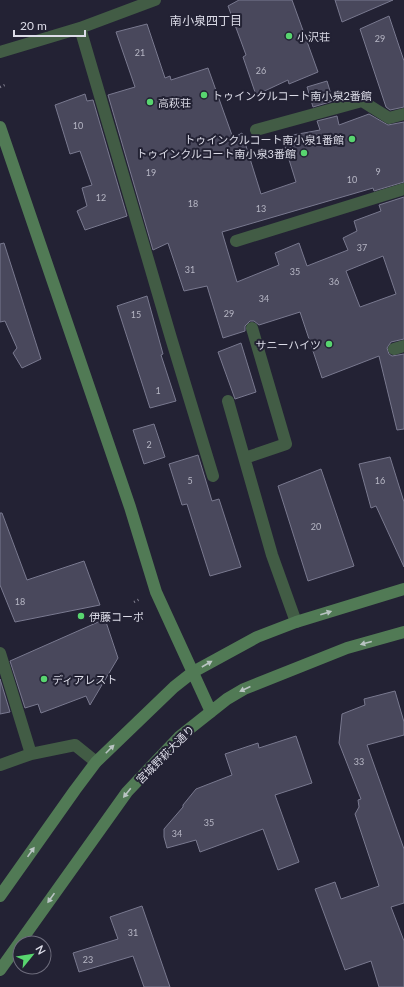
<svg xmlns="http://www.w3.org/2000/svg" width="404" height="987" viewBox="0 0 404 987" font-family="Lato,'Noto Sans JP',sans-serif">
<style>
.building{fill:#49485c;stroke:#79798f;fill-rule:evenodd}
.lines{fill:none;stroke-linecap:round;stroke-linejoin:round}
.path{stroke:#828190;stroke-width:2.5;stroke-dasharray:1 3;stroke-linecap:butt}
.lane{stroke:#425c45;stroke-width:12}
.street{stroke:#425c45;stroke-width:12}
.secondary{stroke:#517a55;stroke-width:12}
.oneway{fill:#b9c4c3}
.poi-dot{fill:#58d56f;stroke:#232234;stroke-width:1.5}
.labels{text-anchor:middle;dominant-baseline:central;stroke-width:4;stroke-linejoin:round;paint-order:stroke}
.number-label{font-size:9px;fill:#b7b7c5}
.poi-label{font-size:11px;fill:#dcdce8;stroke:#232234;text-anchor:start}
.street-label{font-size:11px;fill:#dcdce8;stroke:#232234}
.neighbourhood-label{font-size:12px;fill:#dcdce8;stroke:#232234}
</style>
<rect width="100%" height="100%" fill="#232234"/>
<path class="building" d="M239 0H292L318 72 289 84 288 80 256 95 243 57 246 55 228 6Z
M335 0H393L342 22Z
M389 16 404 61V107L390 110 386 107 360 29Z
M147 24 165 78 170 76 171 80 208 68 233 138 242 133 261 194 296 182 282 137 320 130 317 121 337 116 339 125 369 114 388 125 404 122V182L374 191 373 188 222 232 237 282 279 265 275 253 299 243 307 266 348 250 343 238 357 231 354 221 381 211 379 205 404 197V339L391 342 387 348 389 354 392 356 404 354V429L397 430 379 356 322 378 300 312 259 325 254 321H250L245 326V331L223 338 207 286 184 291 168 243 153 250 108 95 135 87 116 32ZM383 256 396 294 360 307 346 271Z
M327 81 333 101 313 107 307 87Z
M85 94 87 101 93 100 127 216 85 230 77 211 87 206 82 188 92 185 80 151 70 154 55 105Z
M4 243 41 359 22 368 13 353 17 348 5 321 0 322V244Z
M147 296 163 354 161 355 176 401 150 408 117 306Z
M241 343 256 392 235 399 218 352Z
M154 424 165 457 144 464 133 430Z
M198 455 212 501 219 499 241 567 210 576 187 504 182 505 169 464Z
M390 457 404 502V567L376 506 371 508 359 464Z
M321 469 354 566 308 581 278 486Z
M0 513H2L27 580 84 561 100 605 15 622 0 585Z
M105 619 118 658 90 705 86 696 41 713 38 704 25 708 10 661Z
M0 679 10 712 0 714Z
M395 691 404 722V735L367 745 404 849V903L391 907 404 941V987H379L371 961 345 970 315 889 335 882 341 899 379 886 355 814 359 807 358 800 361 799 339 743 342 714 365 705 364 699Z
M296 736 312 783 275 795 299 862 278 870 263 829 200 852 196 840 167 848 164 837V829L183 807V805L196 789 232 775 225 754 258 743 259 748Z
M142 906 170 987H144L133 956 79 972 73 953 118 939 110 917Z"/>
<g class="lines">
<path class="path" d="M0 87 7 84
M134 602 140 599"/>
<path class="lane" d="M228 401 272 555 296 622
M245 458 286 444 252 328"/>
<path class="street" d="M80 28 171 338 213 476
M0 52 80 28 155 0
M256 130 362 101 389 118 404 114
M236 241 404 189
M394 349 404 346
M0 653 31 754
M0 765 31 754 75 745 96 762"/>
<path class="secondary" d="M0 127 130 507 156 592 211 712
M0 896 75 790 96 762 174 687 193 672 257 637 296 622 404 589
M0 970 127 792 179 737 227 699 244 689 347 648 404 632"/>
</g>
<defs><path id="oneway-solid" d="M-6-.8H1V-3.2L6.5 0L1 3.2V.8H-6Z"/></defs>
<g class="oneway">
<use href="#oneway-solid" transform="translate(326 613) rotate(-18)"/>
<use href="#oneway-solid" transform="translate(366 643) rotate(165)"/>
<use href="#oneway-solid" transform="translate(207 664) rotate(-30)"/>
<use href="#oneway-solid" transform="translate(245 689) rotate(155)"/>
<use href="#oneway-solid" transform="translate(110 749) rotate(-45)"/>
<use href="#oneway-solid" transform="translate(127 793) rotate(129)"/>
<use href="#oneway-solid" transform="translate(31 852) rotate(-55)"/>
<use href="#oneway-solid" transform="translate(51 898) rotate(125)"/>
</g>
<g class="poi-dot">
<circle cx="289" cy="36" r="4"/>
<circle cx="204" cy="95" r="4"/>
<circle cx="150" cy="102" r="4"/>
<circle cx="352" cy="139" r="4"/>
<circle cx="304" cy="153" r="4"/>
<circle cx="329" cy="344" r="4"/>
<circle cx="81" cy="616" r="4"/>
<circle cx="44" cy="679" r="4"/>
</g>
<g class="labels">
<g class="number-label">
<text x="380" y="38">29</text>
<text x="140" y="52">21</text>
<text x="261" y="70">26</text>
<text x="78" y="125">10</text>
<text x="378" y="171">9</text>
<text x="151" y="172">19</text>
<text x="352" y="179">10</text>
<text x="101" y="197">12</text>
<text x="193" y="203">18</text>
<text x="261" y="208">13</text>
<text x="362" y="247">37</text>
<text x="190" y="269">31</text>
<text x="295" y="271">35</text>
<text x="334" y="281">36</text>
<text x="264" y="298">34</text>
<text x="229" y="313">29</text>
<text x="136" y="314">15</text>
<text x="158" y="390">1</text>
<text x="149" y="444">2</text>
<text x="190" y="480">5</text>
<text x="380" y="480">16</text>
<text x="316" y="526">20</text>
<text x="20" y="601">18</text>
<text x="359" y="761">33</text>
<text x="209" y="822">35</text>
<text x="177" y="833">34</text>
<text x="133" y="932">31</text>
<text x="88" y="959">23</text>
</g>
<g class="poi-label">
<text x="297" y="36">小沢荘</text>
<text x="212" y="95">トゥインクルコート南小泉2番館</text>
<text x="158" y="102">高萩荘</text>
<text x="344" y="139" text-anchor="end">トゥインクルコート南小泉1番館</text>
<text x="296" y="153" text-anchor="end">トゥインクルコート南小泉3番館</text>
<text x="321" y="344" text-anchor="end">サニーハイツ</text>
<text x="89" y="616">伊藤コーポ</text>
<text x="52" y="679">ディアレスト</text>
</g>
<g class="street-label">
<text transform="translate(165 754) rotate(-45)">宮城野萩大通り</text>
</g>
<g class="neighbourhood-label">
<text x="206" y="20">南小泉四丁目</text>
</g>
</g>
<g transform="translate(32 955) rotate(60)"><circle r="19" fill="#232234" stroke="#6d6c7c"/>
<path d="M0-3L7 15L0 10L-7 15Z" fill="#58d56f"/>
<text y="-6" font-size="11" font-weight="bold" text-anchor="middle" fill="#dcdce8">N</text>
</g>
<path d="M14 30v6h71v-6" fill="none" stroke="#dcdce8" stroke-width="2"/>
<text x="20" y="30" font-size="12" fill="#dcdce8" stroke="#232234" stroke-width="3" paint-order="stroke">20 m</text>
</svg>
